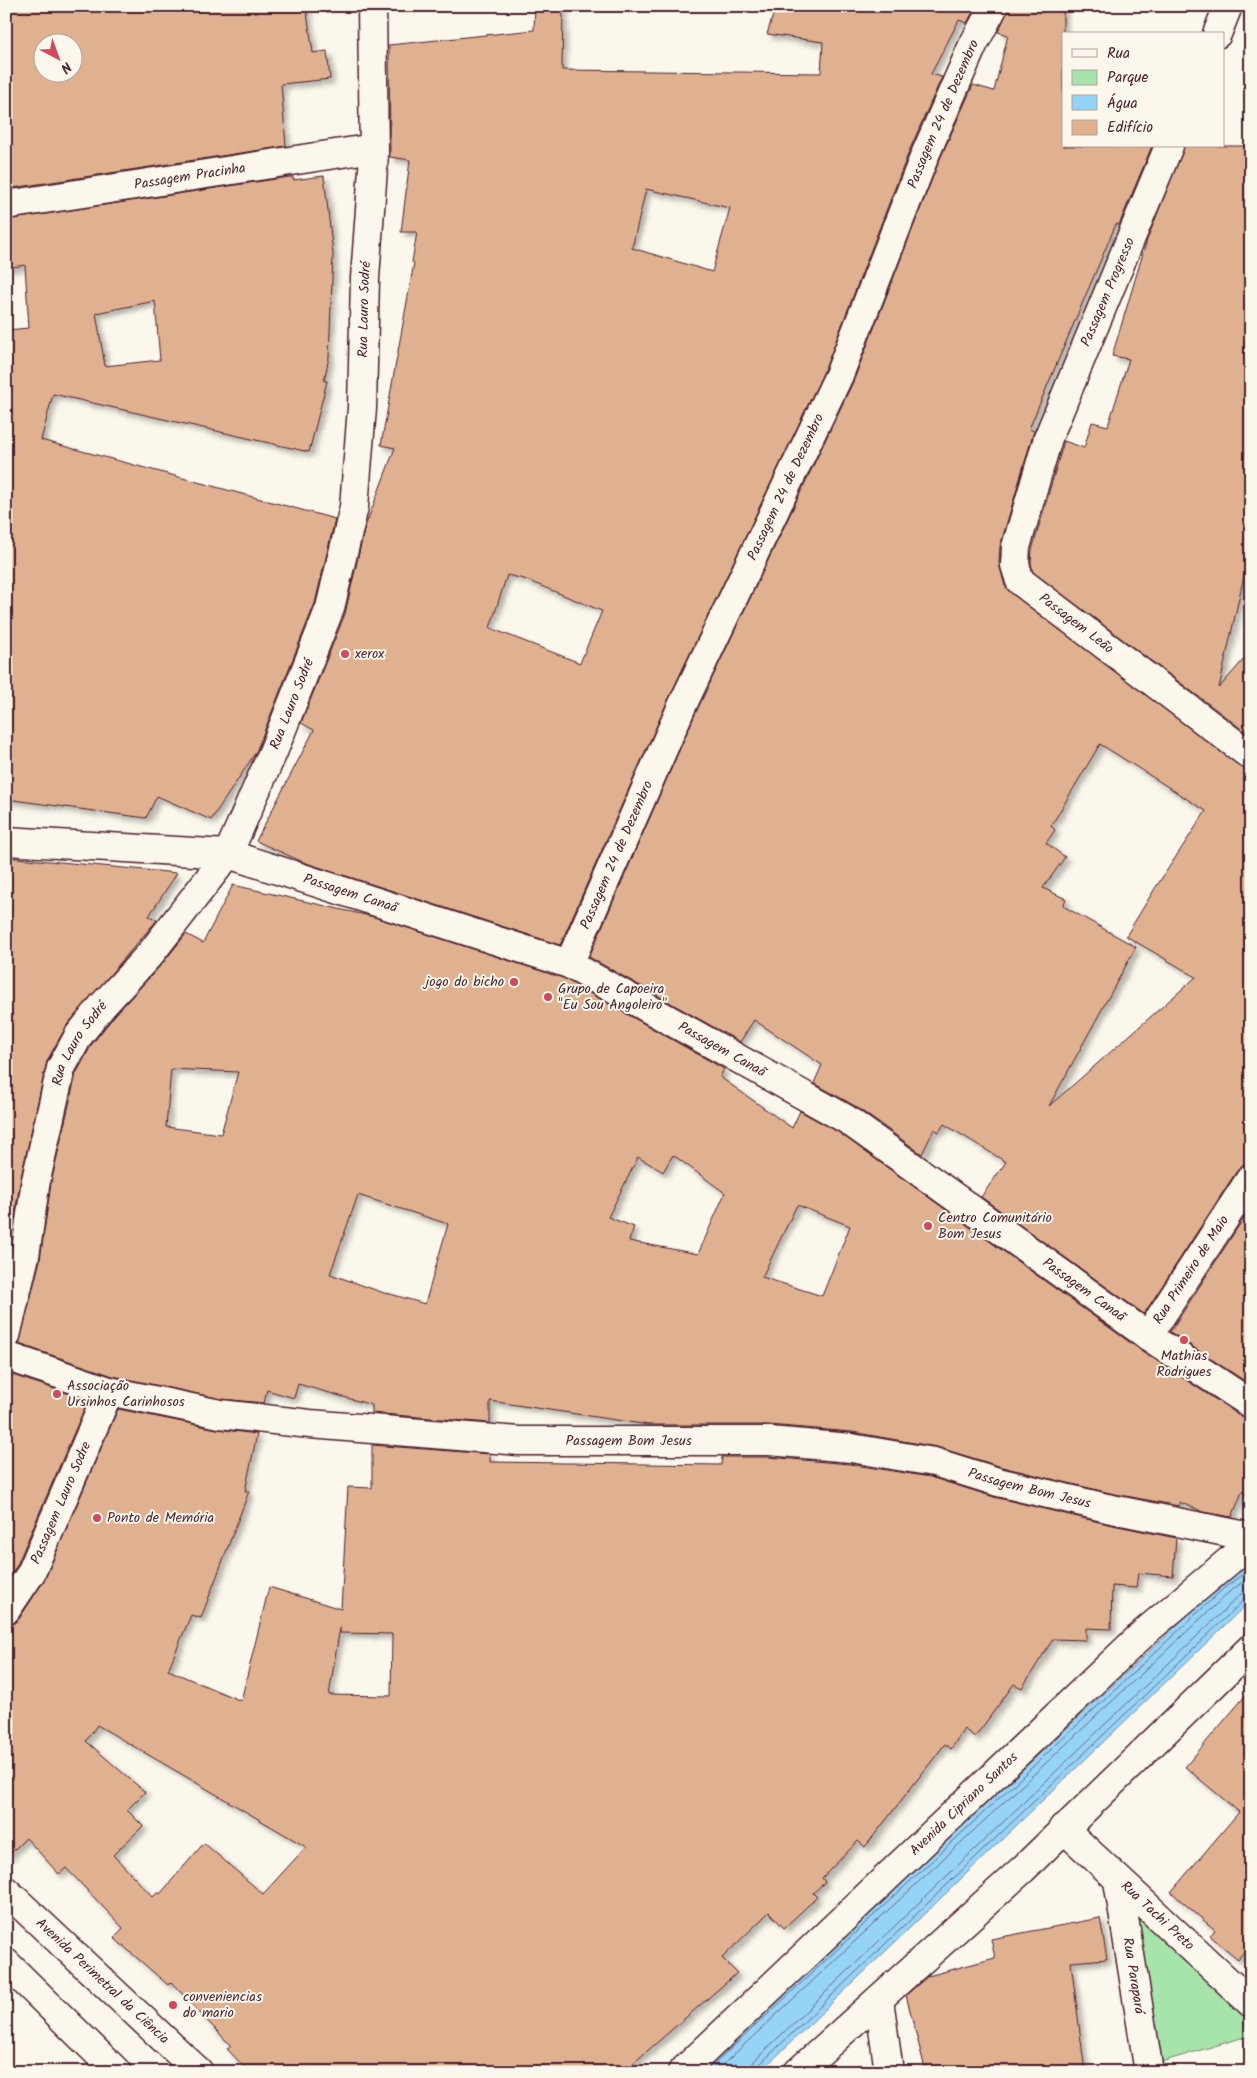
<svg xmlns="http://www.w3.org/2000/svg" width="1257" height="2078" viewBox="0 0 1257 2078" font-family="Kalam,sans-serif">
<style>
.green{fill:#a6e4ac;stroke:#78826c}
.water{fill:#96d4f7;stroke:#788ca5}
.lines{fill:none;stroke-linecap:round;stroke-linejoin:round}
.shore{stroke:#68677d;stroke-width:1}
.building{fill:#e0b191;stroke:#4a1f2b;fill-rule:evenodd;filter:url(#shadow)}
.minor-casing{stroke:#4a1f2b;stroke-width:31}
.major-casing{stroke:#4a1f2b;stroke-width:31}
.minor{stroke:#fbf7ec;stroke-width:28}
.major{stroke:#fbf7ec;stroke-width:28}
.poi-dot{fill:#d1495b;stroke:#fbf7ec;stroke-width:2}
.labels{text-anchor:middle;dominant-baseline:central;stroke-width:4;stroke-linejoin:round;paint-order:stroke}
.street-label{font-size:14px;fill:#4a1f2b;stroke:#fbf7ec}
.poi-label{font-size:14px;fill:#4a1f2b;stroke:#fbf7ec;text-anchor:start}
</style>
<defs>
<filter id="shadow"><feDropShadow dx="4.5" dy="4.5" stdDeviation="2.5" flood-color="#0004"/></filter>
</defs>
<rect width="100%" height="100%" fill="#fbf7ec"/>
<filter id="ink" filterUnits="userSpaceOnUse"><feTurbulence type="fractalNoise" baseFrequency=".02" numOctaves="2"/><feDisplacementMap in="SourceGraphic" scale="10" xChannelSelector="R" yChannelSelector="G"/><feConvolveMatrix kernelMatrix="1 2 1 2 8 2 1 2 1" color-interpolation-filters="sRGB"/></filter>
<g filter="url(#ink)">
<path class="green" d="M1128 1899 1251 2014V2035L1158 2063Z"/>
<path class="water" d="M1251 1562V1600L760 2072H699L1221 1584Z"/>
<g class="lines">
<path class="shore" d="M706 2072 1224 1588 1251 1568
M715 2072 1228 1593 1251 1576
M750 2072 754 2061 1241 1594 1251 1591
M757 2072 758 2066 1245 1599 1251 1597"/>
</g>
<path class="building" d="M6 6H306L313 53 327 51 330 79 281 84 286 146 6 189ZM42 42H72V72H42Z
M535 6H563L562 70 821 73 823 42 767 34 776 6H976L967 23 959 20 931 74 942 77 910 149 825 369 668 700 560 945 303 862 256 841 314 730 301 723 345 614 365 527 395 448 381 445 414 263 412 262 417 232H401L410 160 390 157 389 45 534 30ZM646 189 730 208 712 272 632 248ZM507 575 524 579 602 611 580 663 490 628Z
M1010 6H1063V146H1152L1119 225 1116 224 1029 429 1034 431 1000 546 999 564 1005 586 1011 593 1242 768 1251 771V1163L1244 1164 1238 1169 1144 1314 981 1197 1006 1162 944 1124 939 1132 934 1129 922 1154 855 1106 814 1083 822 1065 754 1020 740 1042 589 957 696 712 853 382 939 161 973 85 994 91 1008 35 998 32ZM1100 744 1206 811 1154 890 1126 936 1196 977 1049 1106 1136 947 1063 906 1066 899 1043 888 1065 857 1046 843 1055 830 1051 826Z
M1184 146H1251V544L1219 688 1251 651V736L1033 572 1031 563 1032 550 1064 441 1084 448 1092 422 1108 426 1129 359 1112 356 1147 240Z
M324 176 333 254 329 357 324 381H327L309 452 53 394 41 440 335 519 315 603 256 752 211 820 157 796 146 818 6 799V330L29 328 25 265 6 268V220L289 177H293V180ZM155 301 160 360 105 366 96 313Z
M6 857 177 873 149 916 157 920 67 1025 47 1061 21 1177 6 1267Z
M233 885 374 917 563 978 724 1069 720 1077 792 1128 800 1111 838 1132 1139 1349 1242 1417 1251 1420V1496L1242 1492 1232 1517 1204 1512 1179 1502V1506L1110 1493 1002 1467 937 1447 852 1432 769 1425H649L490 1401V1423L372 1413V1405L298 1384 294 1398 267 1390 264 1403 222 1399 113 1376 19 1344 40 1260 51 1183 76 1074 92 1044 115 1015 162 964 186 934 203 943ZM171 1069 238 1072 221 1134 166 1127ZM673 1155 725 1193 698 1254 629 1241 634 1227 608 1217 638 1157 663 1172ZM358 1195 448 1224 425 1304 387 1293V1294L330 1274ZM797 1205 850 1226 822 1296 762 1277Z
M1251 1207V1385L1170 1332Z
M6 1373 88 1400 17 1565 6 1582Z
M118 1409 217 1429 257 1434 245 1491H249L201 1618 191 1615 168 1670 241 1701 269 1587 341 1609 348 1487 372 1488V1445L490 1454V1462L721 1465 722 1457H768L849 1464 930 1477 994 1497 1103 1523 1176 1538 1173 1576 1138 1573 1136 1588 1112 1586 1111 1629 1086 1628V1640L1053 1639 1022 1688 1014 1684 975 1737 964 1729 951 1749 945 1744 865 1847 858 1841 822 1878 825 1882 813 1893 817 1897 784 1928 769 1912 722 1958 737 1973 623 2072H249L227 2049 231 2046 171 1982 168 1985 114 1938 123 1928 66 1868 59 1874 26 1838 6 1858V1625L13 1624 19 1619 45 1579ZM340 1627V1633L392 1634 391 1696 329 1695ZM97 1725 207 1789 306 1847 263 1894 204 1843 160 1894 158 1892 153 1897 113 1855 143 1826 127 1810 145 1792 86 1741Z
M1251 1689V1943L1238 1959 1210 1936 1215 1930 1171 1892 1239 1812 1185 1767Z
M1100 1918 1107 1959 1071 1962 1085 2072H926L906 1995 928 1976 995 1958 991 1939Z"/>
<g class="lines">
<g class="minor-casing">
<g id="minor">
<path d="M1217 34 1228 6"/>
<path id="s1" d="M1169 146 1048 438 1016 547 1015 565 1020 581 1251 756"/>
<path id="s2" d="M6 205 374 148"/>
<path id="s3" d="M6 841 228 854 569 964 846 1119 1148 1336 1251 1404"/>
<path id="s4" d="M569 964 682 706 839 375 925 155 973 45 994 6"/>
<path id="s5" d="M6 1336 25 1256 36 1180 61 1068 79 1035 103 1005 151 953 228 854 273 752 330 608 354 507 362 408 365 278 374 155 372 6"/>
<path id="s6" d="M1148 1336 1251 1178"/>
<path id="s7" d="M6 1356 109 1391 220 1414 310 1424 519 1441H769L851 1448 934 1462 998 1482 1107 1508 1251 1537"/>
<path id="s8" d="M6 1610 31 1573 109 1391"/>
<path id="s9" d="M1063 1828 1251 2003"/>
<path id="s10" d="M1118 1881 1149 2072"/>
<path d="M879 1999 889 2072"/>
<path id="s11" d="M682 2072 1146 1631 1229 1561 1251 1544"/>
<path d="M798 2072 1023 1869 1251 1648"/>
</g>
</g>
<g class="major-casing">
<g id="major">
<path id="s12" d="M6 1891 199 2072"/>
<path d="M6 1963 117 2072"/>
</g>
</g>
<use href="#minor" class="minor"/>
<use href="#major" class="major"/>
</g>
</g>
<g class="poi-dot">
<circle cx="345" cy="654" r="5"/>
<circle cx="514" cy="982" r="5"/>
<circle cx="548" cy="997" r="5"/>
<circle cx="928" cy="1226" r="5"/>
<circle cx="1184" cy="1340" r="5"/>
<circle cx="57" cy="1394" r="5"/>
<circle cx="97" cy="1518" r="5"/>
<circle cx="173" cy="2005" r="5"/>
</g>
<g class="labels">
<g class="street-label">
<text stroke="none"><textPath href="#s4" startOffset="929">Passagem 24 de Dezembro</textPath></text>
<text stroke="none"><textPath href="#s2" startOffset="186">Passagem Pracinha</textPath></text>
<text transform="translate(1108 292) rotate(-67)">Passagem Progresso</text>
<text stroke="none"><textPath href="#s5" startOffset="1114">Rua Lauro Sodré</textPath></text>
<text stroke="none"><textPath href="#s4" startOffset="524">Passagem 24 de Dezembro</textPath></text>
<text stroke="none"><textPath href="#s1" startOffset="535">Passagem Leão</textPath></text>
<text stroke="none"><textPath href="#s5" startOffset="709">Rua Lauro Sodré</textPath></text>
<text stroke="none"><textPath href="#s4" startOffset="119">Passagem 24 de Dezembro</textPath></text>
<text stroke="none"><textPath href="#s3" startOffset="351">Passagem Canaã</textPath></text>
<text stroke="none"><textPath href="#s5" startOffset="304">Rua Lauro Sodré</textPath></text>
<text stroke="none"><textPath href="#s3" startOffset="756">Passagem Canaã</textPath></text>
<text stroke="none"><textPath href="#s6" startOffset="79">Rua Primeiro de Maio</textPath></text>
<text stroke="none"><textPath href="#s3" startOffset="1191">Passagem Canaã</textPath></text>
<text stroke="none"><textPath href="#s7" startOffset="632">Passagem Bom Jesus</textPath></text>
<text stroke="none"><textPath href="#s7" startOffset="1038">Passagem Bom Jesus</textPath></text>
<text stroke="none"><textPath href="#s8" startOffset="121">Passagem Lauro Sodre</textPath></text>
<text stroke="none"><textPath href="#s11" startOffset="389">Avenida Cipriano Santos</textPath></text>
<text stroke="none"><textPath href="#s9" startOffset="129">Rua Tachi Preto</textPath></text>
<text stroke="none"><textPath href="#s10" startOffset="96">Rua Parapará</textPath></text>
<text stroke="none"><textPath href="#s12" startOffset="132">Avenida Perimetral da Ciência</textPath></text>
</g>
<g class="poi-label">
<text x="355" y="654">xerox</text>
<text x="504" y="982" text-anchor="end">jogo do bicho</text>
<text x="558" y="989">Grupo de Capoeira<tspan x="558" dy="16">"Eu Sou Angoleiro"</tspan></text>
<text x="938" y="1218">Centro Comunitário<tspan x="938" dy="16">Bom Jesus</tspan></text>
<text x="1184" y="1356" text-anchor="middle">Mathias<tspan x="1184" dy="16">Rodrigues</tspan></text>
<text x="67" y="1386">Associação<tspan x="67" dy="16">Ursinhos Carinhosos</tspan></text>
<text x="107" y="1518">Ponto de Memória</text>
<text x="183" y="1997">conveniencias<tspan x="183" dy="16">do mario</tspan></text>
</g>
</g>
<rect width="1257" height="2078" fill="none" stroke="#fbf7ec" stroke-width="25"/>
<rect x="12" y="12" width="1232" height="2053" fill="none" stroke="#4a1f2b" stroke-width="2" filter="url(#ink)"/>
<rect x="1062" y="32" width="162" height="115" fill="#fbf7ec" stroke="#b4a19f"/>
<rect x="1072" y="49" width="25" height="8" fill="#fbf7ec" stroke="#b4a19f"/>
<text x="1107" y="58" font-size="15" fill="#4a1f2b">Rua</text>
<rect x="1072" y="70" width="25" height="15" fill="#a6e4ac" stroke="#b4a19f"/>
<text x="1107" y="82" font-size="15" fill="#4a1f2b">Parque</text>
<rect x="1072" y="95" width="25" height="15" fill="#96d4f7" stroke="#b4a19f"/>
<text x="1107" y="108" font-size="15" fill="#4a1f2b">Água</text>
<rect x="1072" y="120" width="25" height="15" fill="#e0b191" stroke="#b4a19f"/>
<text x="1107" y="132" font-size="15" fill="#4a1f2b">Edifício</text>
<g transform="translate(58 58) rotate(139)"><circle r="24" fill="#fbf7ec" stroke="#b4a19f"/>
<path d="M0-4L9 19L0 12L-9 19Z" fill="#d1495b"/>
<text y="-8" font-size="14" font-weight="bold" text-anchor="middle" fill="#4a1f2b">N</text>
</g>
</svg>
